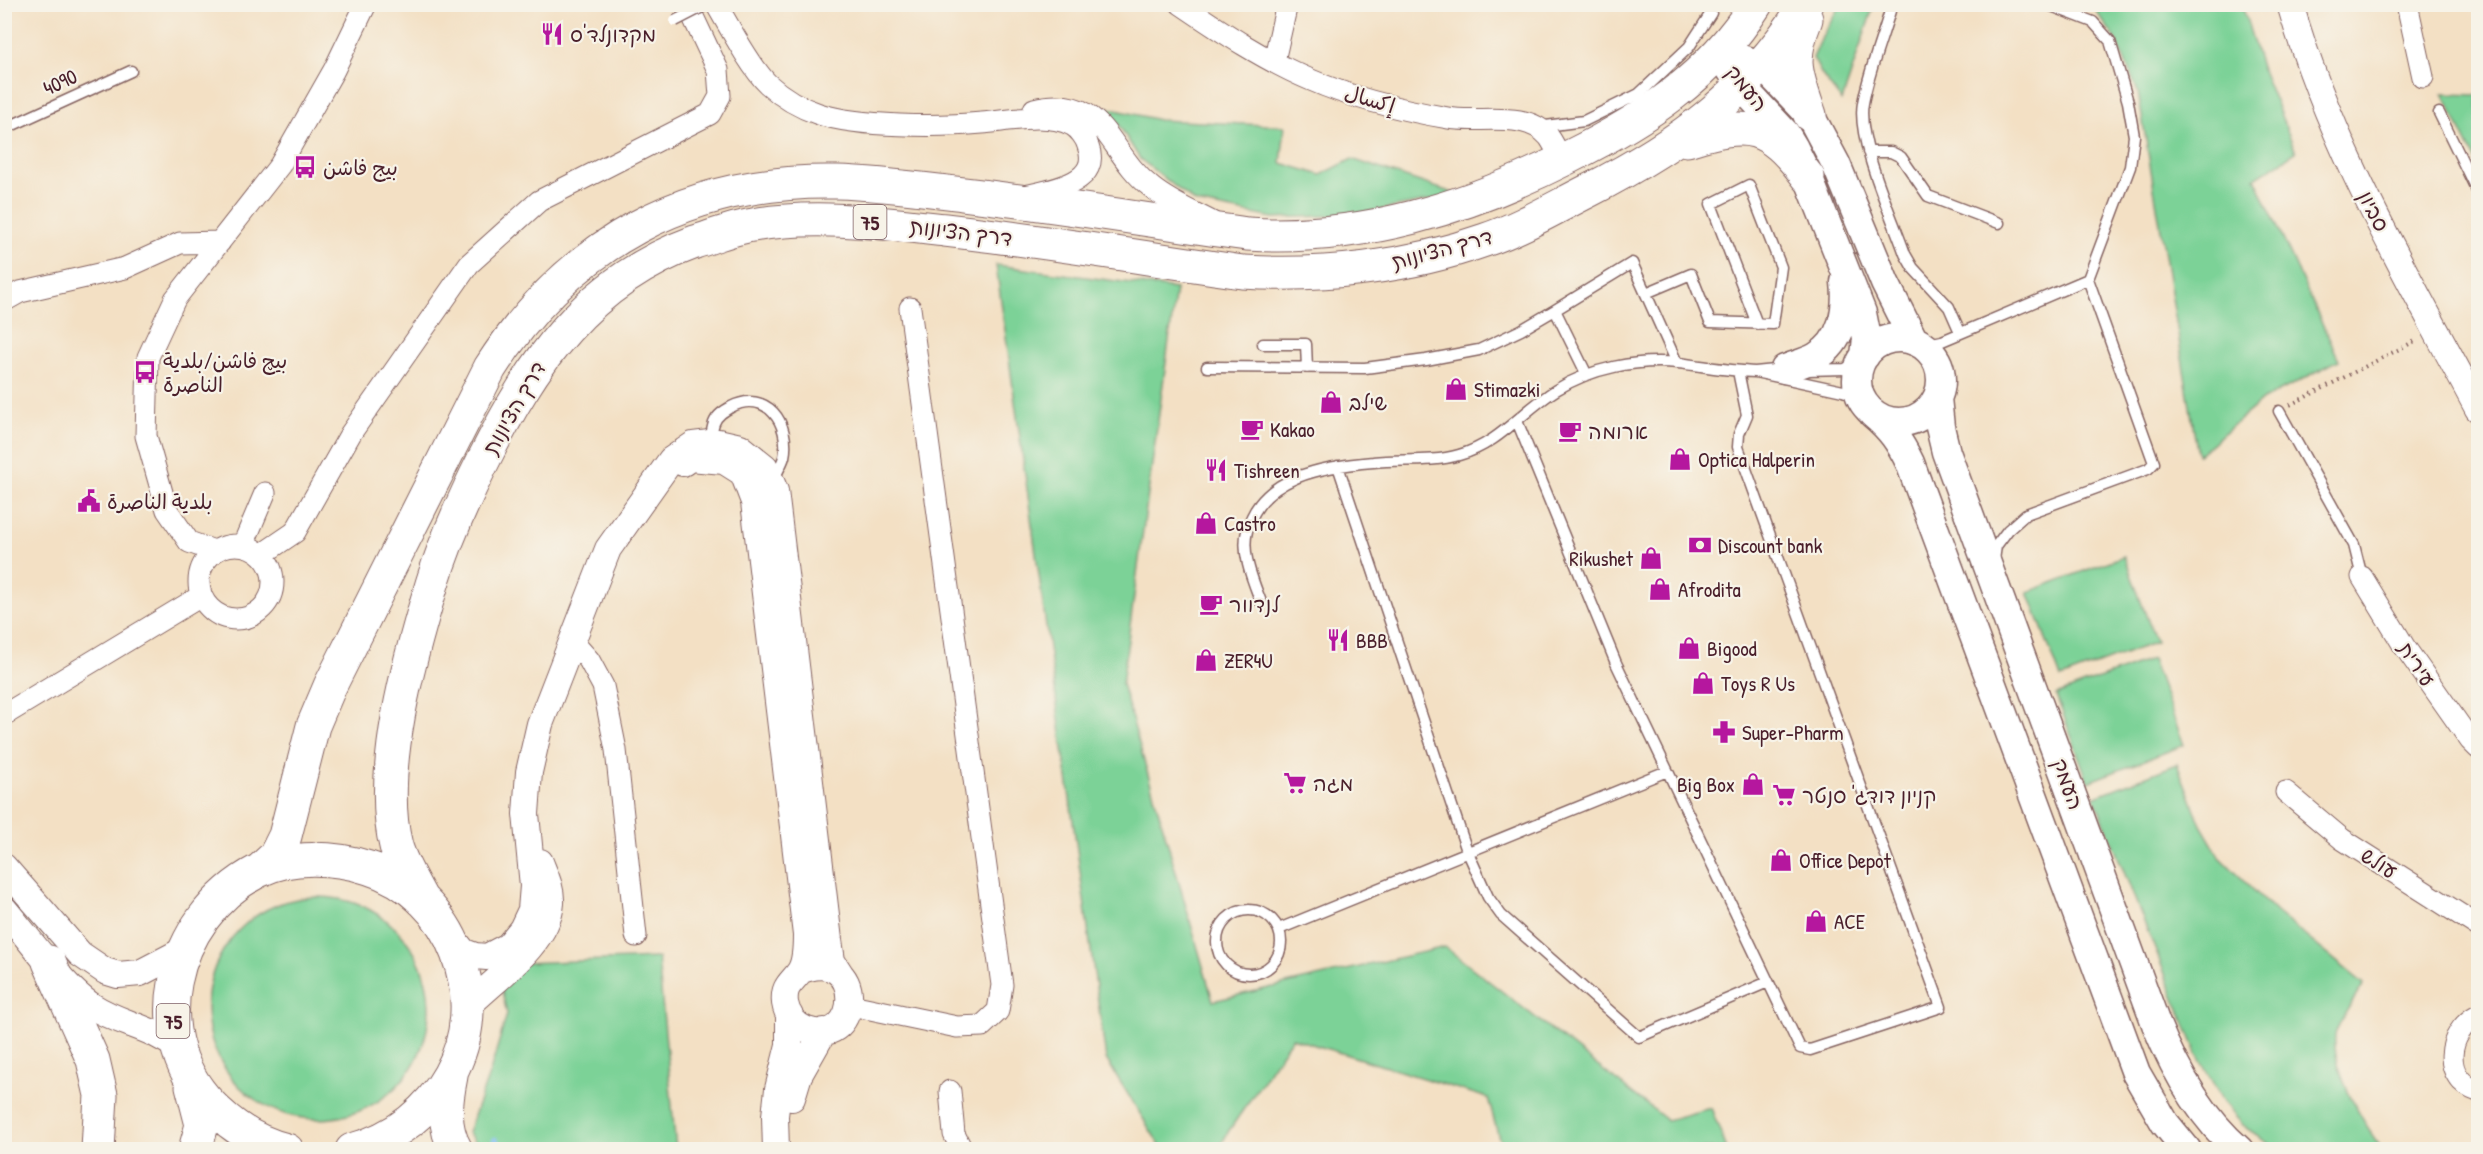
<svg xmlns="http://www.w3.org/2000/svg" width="2483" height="1154" viewBox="0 0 2483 1154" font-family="'Patrick Hand','Playpen Sans Arabic','Playpen Sans Hebrew',sans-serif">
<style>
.green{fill:#7bd297;stroke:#627861;stroke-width:1.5}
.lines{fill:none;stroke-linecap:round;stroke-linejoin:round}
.stream{stroke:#84bdf5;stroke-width:6}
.service-casing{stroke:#856361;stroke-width:13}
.minor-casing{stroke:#856361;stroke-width:23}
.tertiary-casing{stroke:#856361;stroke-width:28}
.secondary-casing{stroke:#856361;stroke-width:31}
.trunk-casing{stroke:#856361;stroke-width:35}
.path{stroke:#856361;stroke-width:4;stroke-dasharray:1.5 4.5;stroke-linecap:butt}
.service{stroke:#fff;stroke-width:10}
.minor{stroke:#fff;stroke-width:21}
.tertiary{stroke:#fff;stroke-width:26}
.secondary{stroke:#fff;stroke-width:28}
.trunk{stroke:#fff;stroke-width:33}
.service-bridge-casing{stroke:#856361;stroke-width:13;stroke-linecap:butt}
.service-bridge{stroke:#fff;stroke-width:10}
.labels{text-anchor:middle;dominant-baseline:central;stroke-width:4.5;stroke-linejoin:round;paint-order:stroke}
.shield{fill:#f7f3e8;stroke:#7e5f64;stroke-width:1.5}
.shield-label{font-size:20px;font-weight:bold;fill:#4a1f2b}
.poi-label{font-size:21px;fill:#4a1f2b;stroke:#f7f3e8;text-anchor:start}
.street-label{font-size:21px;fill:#4a1f2b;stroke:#f7f3e8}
</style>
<rect width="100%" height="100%" fill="#f7f3e8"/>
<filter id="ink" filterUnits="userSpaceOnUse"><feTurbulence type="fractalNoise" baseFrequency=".0167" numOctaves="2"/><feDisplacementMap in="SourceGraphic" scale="12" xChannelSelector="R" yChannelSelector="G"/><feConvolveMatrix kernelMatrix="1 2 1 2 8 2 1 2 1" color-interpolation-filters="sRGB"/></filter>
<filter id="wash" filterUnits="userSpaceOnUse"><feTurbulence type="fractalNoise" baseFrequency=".008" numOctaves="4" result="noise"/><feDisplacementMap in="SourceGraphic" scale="24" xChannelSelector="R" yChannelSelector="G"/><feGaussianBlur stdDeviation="1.35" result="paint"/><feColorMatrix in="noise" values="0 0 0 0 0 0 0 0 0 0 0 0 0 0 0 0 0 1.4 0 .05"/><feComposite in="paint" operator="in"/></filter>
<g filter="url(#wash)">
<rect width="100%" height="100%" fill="#f3e0c4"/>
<path class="green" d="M1841 4 1874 5 1842 101 1822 75 1813 58 1823 35Z
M2079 5H2242L2262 70 2296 152 2255 178 2339 360 2263 400 2198 455 2138 92 2116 39 2095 10Z
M2443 94 2478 95V165Z
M1108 108 1159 120 1285 126 1281 163 1321 175 1352 159 1459 195 1353 215 1273 218 1196 203 1140 159Z
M996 265 1176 289 1122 684 1213 1001 1445 947 1667 1120 1711 1108 1727 1149H1502L1488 1098 1292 1038 1228 1132 1219 1149H1162L1106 1059Z
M2124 556 2156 642 2061 678 2028 592Z
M2152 659 2184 745 2088 782 2056 695Z
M2177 764 2201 825 2219 856 2276 912 2364 984C2358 993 2335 1027 2335 1036 2332 1073 2362 1120 2382 1149H2277L2249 1131 2223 1101 2197 1054 2094 797Z
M207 1008a111 111 0 1 1 222 0a111 111 0 1 1-222 0Z
M658 958 676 1149H481L468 1132 490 1072 507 1014 496 964Z"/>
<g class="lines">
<path class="stream" d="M495 1140 502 1150"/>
</g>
</g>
<g filter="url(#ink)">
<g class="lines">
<g class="service-casing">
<path id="service" d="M1892 4C1883 37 1869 70 1863 103 1856 140 1892 216 1905 254L1913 268 1949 307 1960 332
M2046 4 2093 22 2110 41 2128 102 2134 136 2130 167 2088 279
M2439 113 2478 193
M1538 127 1584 121 1639 94 1689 47 1711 13
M4 129 131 71
M1868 152H1891L1901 157 1928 196 1999 223
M1646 293 1691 274 1710 322 1773 324 1781 267 1749 185 1711 204 1757 324
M1263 344H1306L1307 368
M1923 345 1942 341 2088 279 2154 463 2148 469 2026 514 2008 530 1996 546 1994 560
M1207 367 1365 368 1426 360 1479 350 1521 330 1555 310
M1785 369 1755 372 1843 391 1852 394 1863 404
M1806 370 1845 369 1861 361
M1587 375 1555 310 1632 263 1677 363
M2279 411 2354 545 2362 577
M1517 421 1616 663 1800 1048 1810 1050 1941 1007 1738 447 1739 434 1747 415 1738 371
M710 442C711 436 712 429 714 423 717 415 724 411 731 407 766 389 791 423 784 457 782 464 777 472 774 479
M1338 466 1466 848 1488 897 1501 915 1639 1037 1768 982
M1261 602C1253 581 1241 554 1247 531 1260 476 1325 466 1373 462 1401 459 1431 463 1459 455 1499 444 1522 411 1556 390 1591 368 1637 359 1678 363 1704 366 1729 371 1755 372
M1217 942a32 32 0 1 1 64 0a32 32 0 1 1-64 0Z
M1279 929 1667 771"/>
</g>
<g class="minor-casing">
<path id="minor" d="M716 4C729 26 751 68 768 84 782 97 801 108 819 114 859 127 940 127 982 123 1009 121 1046 112 1072 125 1079 129 1086 138 1088 146 1102 182 1053 190 1029 195
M1181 4C1222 32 1266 61 1311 80 1354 99 1402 110 1448 118 1478 124 1526 109 1549 137 1554 144 1558 153 1562 161
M2407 4 2423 77
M1274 61 1287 4
M1034 109C1106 92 1106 152 1151 187 1169 202 1191 211 1212 222
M4 301 20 292 125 268 180 243 220 242
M243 545 265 493
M199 582a37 37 0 1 1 74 0a37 37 0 1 1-74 0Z
M214 551 189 542 167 510 146 436 148 357 175 299 280 165 334 70 366 4
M265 558 267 551 295 532 351 433 469 264 539 201 710 114 720 96 718 70 687 4
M2362 577 2404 646 2470 740 2478 748
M572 641 589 660 603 686 616 750 636 936
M4 715 201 596
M2286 792 2342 839 2478 926
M851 1005 957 1027 982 1026 998 1011 1002 985 910 308
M2478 1015C2446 1032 2441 1079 2478 1091
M950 1091 954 1134 962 1150"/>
</g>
<g class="tertiary-casing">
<path id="tertiary" d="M2290 4C2331 148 2409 278 2478 409
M683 463 690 458 724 461 743 473 754 502 806 935C806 946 806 961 800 971 792 983 783 985 785 1003 787 1015 795 1026 807 1030 863 1050 866 943 800 971
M4 867 80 954 105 971 118 975 140 973 184 950
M4 909C27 936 64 988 92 1006 121 1025 149 1025 179 1049
M449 934 464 952 475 956 487 957 508 946 522 929 531 910 533 886 526 814 529 772 540 724 608 549 671 460 693 445 718 442 740 447 765 467 775 491 829 940 832 961 841 975
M467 1007C495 979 548 944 551 903 552 889 545 875 540 862
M792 1098 799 1075 824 1031
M776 1150 775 1116 778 1089 789 1045V1014"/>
</g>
<g class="secondary-casing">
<path id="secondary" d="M1720 53 1762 65 1810 115 1836 164 1885 283 1914 341
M1729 67 1742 87 1785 133 1794 148 1808 177 1862 313 1867 338 1865 356
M1857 380a42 42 0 1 1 84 0a42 42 0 1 1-84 0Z
M1785 369C1795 365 1807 362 1816 357 1843 342 1848 309 1845 282
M1937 398 1940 427 1946 452 2156 1024C2175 1071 2200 1116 2239 1150
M1873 414C1891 429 1900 442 1910 463L2136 1073 2165 1123 2187 1150"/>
</g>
<g class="trunk-casing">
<path id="trunk" d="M1806 19C1789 61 1796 74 1810 115
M1687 140C1750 120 1767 124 1808 177
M260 870 275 856 285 836 313 726 330 686 490 368C570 243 687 179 837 182 879 183 921 189 963 194 1058 205 1152 221 1247 234 1361 241 1468 208 1569 157 1645 119 1709 78 1756 4
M422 900C413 883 401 864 396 846 377 772 410 656 432 584 445 541 463 501 483 461 533 361 586 282 695 242 714 236 733 228 753 225 816 214 882 223 945 230 1045 241 1144 258 1243 272 1323 277 1409 267 1485 240 1521 228 1554 208 1588 191 1680 144 1751 93 1806 4
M49 962 93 1060 101 1095 98 1150
M451 1076C446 1101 442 1126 456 1150
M192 1086 202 1125 195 1150
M287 1150C260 1144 237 1130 217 1111 140 1040 169 918 258 871 290 855 335 857 369 868 409 880 442 913 457 953 490 1039 439 1126 352 1150"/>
</g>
<path class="path" d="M2290 405 2417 340"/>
<use href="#service" class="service"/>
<use href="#minor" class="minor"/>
<use href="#tertiary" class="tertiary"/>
<use href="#secondary" class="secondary"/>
<use href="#trunk" class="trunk"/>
<g class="service-bridge-casing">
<path id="service-bridge" d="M675 21 708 4"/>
</g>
<use href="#service-bridge" class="service-bridge"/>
</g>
</g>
<defs>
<g id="restaurant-bare" transform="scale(1.8)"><path d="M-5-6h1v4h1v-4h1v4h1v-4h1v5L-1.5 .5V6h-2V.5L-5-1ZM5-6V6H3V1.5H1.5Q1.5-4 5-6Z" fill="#b5179e" stroke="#f7f3e8" stroke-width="2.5" paint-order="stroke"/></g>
<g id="bus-bare" transform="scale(1.8)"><path d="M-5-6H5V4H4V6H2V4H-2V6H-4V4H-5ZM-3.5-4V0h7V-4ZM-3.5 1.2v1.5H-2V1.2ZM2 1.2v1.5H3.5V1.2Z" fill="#b5179e" stroke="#f7f3e8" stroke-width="2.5" paint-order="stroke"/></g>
<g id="shop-bare" transform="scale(1.8)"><path d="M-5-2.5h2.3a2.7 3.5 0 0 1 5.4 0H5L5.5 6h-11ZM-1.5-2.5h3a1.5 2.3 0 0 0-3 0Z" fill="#b5179e" stroke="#f7f3e8" stroke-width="2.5" paint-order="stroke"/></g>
<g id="cafe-bare" transform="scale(1.8)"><path d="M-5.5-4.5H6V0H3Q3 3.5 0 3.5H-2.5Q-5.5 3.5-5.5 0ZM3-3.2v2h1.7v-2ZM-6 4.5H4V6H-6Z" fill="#b5179e" stroke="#f7f3e8" stroke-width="2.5" paint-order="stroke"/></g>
<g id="civic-bare" transform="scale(1.8)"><path d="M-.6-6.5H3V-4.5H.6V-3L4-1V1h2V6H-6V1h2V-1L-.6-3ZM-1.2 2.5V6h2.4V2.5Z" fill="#b5179e" stroke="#f7f3e8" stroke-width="2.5" paint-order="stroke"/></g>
<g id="bank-bare" transform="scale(1.8)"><path d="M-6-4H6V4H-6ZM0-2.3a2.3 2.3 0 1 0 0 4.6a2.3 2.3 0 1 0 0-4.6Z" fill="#b5179e" stroke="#f7f3e8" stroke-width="2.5" paint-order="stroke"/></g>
<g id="pharmacy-bare" transform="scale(1.8)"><path d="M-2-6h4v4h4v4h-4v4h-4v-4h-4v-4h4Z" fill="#b5179e" stroke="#f7f3e8" stroke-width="2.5" paint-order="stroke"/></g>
<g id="supermarket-bare" transform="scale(1.8)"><path d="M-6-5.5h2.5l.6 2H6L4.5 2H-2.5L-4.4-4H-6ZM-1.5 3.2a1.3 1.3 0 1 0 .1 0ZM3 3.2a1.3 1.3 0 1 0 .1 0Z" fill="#b5179e" stroke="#f7f3e8" stroke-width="2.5" paint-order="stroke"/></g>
</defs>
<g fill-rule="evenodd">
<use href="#restaurant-bare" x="552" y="34"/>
<use href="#bus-bare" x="305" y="167"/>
<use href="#bus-bare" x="145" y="372"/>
<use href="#shop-bare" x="1456" y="389"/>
<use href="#shop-bare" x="1331" y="402"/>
<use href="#cafe-bare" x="1252" y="429"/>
<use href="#cafe-bare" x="1570" y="431"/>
<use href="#shop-bare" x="1680" y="459"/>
<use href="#restaurant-bare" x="1216" y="470"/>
<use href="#civic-bare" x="89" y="501"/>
<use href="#shop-bare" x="1206" y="523"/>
<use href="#bank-bare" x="1700" y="545"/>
<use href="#shop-bare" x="1651" y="558"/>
<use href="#shop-bare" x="1660" y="589"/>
<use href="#cafe-bare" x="1211" y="604"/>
<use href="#restaurant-bare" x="1338" y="640"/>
<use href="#shop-bare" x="1689" y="648"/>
<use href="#shop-bare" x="1206" y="660"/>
<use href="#shop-bare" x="1703" y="683"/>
<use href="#pharmacy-bare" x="1724" y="732"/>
<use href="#supermarket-bare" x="1295" y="783"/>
<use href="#shop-bare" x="1753" y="784"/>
<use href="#supermarket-bare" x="1784" y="795"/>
<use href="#shop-bare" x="1781" y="860"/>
<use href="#shop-bare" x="1816" y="921"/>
</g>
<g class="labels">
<g class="shield">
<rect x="853.5" y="205" width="33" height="34" rx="4.5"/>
<rect x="156.5" y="1004" width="33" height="34" rx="4.5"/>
</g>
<g class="shield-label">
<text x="870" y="222">75</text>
<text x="173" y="1021">75</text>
</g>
<g class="poi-label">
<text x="570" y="34">מקדונלד'ס</text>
<text x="323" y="167">بيج فاشن</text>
<text x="163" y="360">بيچ فاشن/بلدية<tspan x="163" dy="24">الناصرة</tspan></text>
<text x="1474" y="389">Stimazki</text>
<text x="1349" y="402">שילב</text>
<text x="1270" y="429">Kakao</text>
<text x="1588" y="431">ארומה</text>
<text x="1698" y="459">Optica Halperin</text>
<text x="1234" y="470">Tishreen</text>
<text x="107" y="501">بلدية الناصرة</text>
<text x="1224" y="523">Castro</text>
<text x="1718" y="545">Discount bank</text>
<text x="1633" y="558" text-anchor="end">Rikushet</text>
<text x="1678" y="589">Afrodita</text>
<text x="1229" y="604">לנדוור</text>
<text x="1356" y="640">BBB</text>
<text x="1707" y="648">Bigood</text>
<text x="1224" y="660">ZER4U</text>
<text x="1721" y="683">Toys R Us</text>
<text x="1742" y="732">Super-Pharm</text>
<text x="1313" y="783">מגה</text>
<text x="1735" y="784" text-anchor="end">Big Box</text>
<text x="1802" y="795">קניון דודג' סנטר</text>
<text x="1799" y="860">Office Depot</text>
<text x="1834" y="921">ACE</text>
</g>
<g class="street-label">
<text transform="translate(60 82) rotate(-25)">4090</text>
<text transform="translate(1747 88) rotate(51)">העמק</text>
<text transform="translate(1370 99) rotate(17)">إكسال</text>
<text transform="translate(2374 211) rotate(63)">סביון</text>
<text transform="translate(961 232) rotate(7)">דרך הציונות</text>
<text transform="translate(1442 249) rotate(-15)">דרך הציונות</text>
<text transform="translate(514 408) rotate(-60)">דרך הציונות</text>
<text transform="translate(2417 664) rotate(56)">עירית</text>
<text transform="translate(2068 784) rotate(70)">העמק</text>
<text transform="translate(2379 863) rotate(32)">עולש</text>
</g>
</g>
<rect width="2483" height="1154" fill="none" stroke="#f7f3e8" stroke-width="24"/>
</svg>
